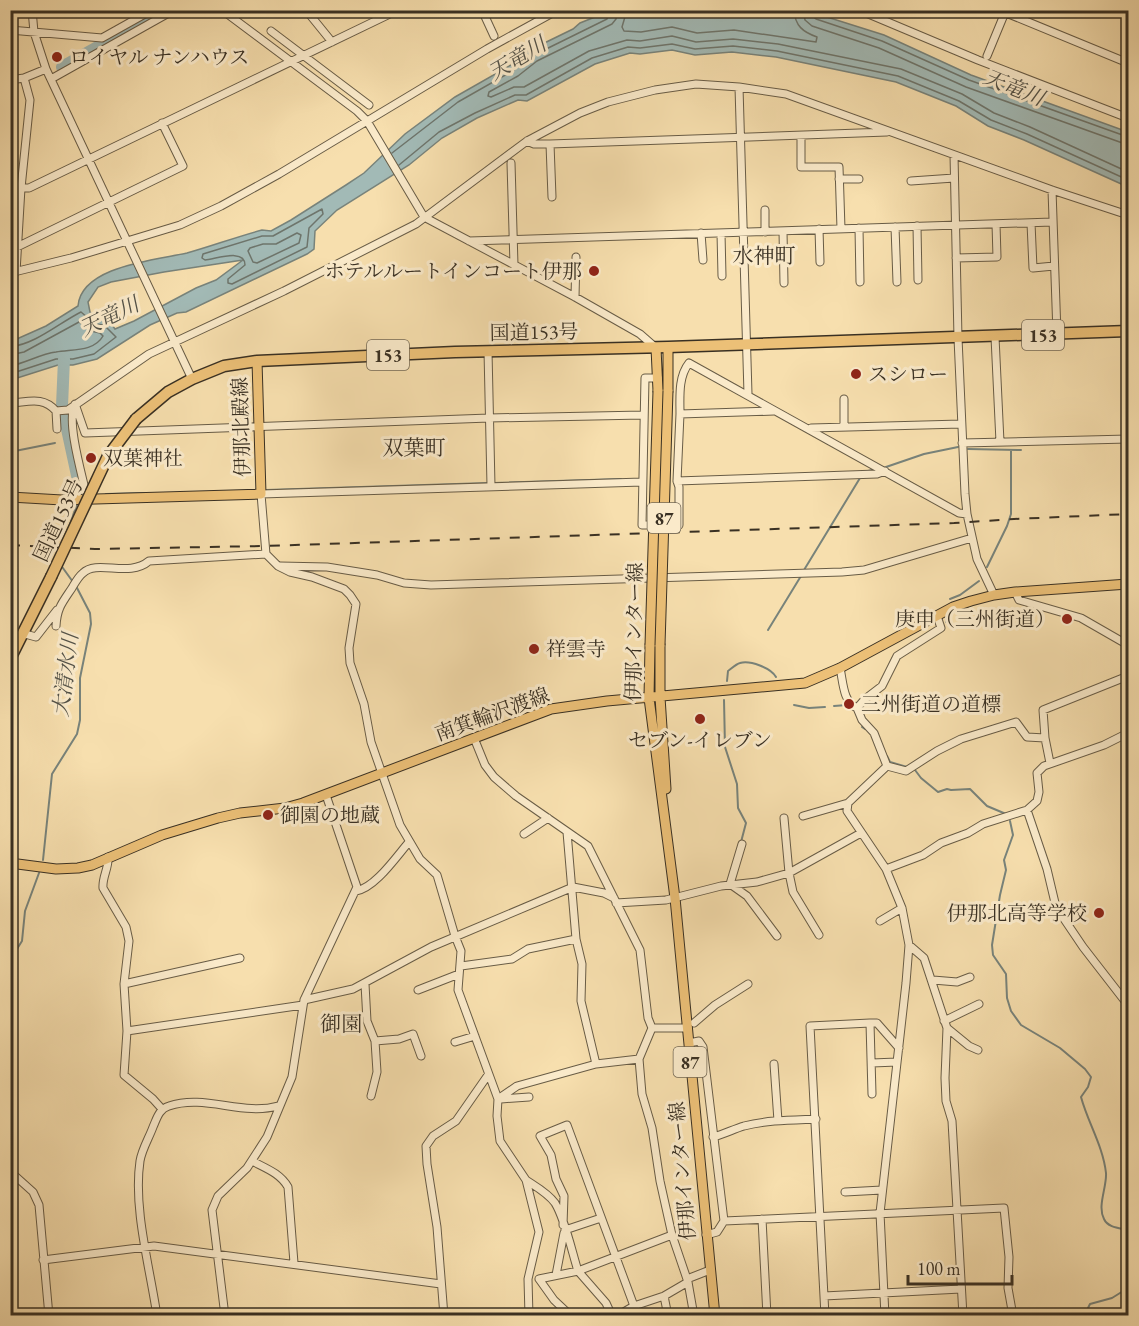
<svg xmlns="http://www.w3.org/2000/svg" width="1139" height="1326" viewBox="0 0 1139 1326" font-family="'EB Garamond','Noto Serif JP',serif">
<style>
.water{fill:#a2bab6;stroke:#78837b;stroke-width:1.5;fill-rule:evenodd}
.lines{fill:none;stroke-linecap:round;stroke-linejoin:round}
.shore{stroke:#6e756c;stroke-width:1.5}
.stream{stroke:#78837b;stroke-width:2}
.river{stroke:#a2bab6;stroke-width:12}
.minor-casing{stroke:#685c46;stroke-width:9}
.major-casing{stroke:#393023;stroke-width:11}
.highway-casing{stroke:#393023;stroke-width:13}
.minor{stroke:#faeaca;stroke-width:7}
.major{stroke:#ecc077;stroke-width:9}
.highway{stroke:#ecc077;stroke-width:10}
.rail{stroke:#393023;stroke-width:2;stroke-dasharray:10 10;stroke-linecap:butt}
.major-bridge-casing{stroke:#393023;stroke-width:11;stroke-linecap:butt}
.highway-bridge-casing{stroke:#393023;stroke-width:13;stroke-linecap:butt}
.major-bridge{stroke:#ecc077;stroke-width:9}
.highway-bridge{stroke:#ecc077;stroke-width:10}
.poi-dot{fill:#8f2418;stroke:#faeaca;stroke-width:2}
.labels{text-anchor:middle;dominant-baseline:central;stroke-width:6;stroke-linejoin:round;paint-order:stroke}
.shield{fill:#faeaca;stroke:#736855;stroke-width:1.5}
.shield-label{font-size:18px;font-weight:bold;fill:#393023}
.poi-label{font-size:20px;fill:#393023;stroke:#faeaca;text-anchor:start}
.street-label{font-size:20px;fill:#393023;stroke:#faeaca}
.water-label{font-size:21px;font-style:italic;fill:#535248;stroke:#faeaca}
.neighbourhood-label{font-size:21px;fill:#393023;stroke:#faeaca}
</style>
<rect width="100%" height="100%" fill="#f7dfae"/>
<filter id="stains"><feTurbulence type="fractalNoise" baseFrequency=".00333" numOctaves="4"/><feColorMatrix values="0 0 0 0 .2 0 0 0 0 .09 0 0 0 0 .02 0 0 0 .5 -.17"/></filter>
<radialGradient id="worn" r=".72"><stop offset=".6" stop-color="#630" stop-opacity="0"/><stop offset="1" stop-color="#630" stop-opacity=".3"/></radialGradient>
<path class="water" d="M614 11H808L884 35 971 75 1128 132V187L1024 140 988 126 956 106 896 82 776 57 732 52 695 55 672 50 640 54 630 53 595 64 527 101 518 100 477 118 442 138 409 165 337 210 315 231 314 249 307 254 186 312 177 313 150 325 97 359 73 365H58L11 380 10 342 46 326 78 306C81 266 156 260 187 253 212 246 236 237 262 230L271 231 291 220 346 185 364 173 405 134 455 97 511 65 528 51 573 29 580 23 605 13ZM243 260 216 280 196 288 134 321 115 329 106 317 98 319 90 312 88 302 98 287 111 282 164 272Z"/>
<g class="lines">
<path class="shore" d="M618 10 616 19 612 24 537 61 518 76 489 92 488 96 491 97 514 87H524L589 51 627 40 640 41 672 36 696 42 733 39 778 44 901 69 962 94 994 113 1030 127 1128 172
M627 10 622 27 624 31 641 32 672 27 697 33 734 30 816 42 817 37C803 32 795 26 794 10
M803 10 805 20 812 26 879 48 966 87 1128 145
M811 10 812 16 816 19 882 41 969 80 1128 137
M392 153 458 102 514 70 532 56 607 19 610 10
M399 165 439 132 475 113 515 95H526L592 58 628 47 640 48 672 44 695 49 733 46 777 51 898 76 959 101 991 120 1027 134 1128 180
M322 209 323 214 309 228 307 247 232 284 228 283V279L245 265C245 248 216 259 205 260L202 258 203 254 262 236H273Z
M297 233 301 235 299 243 257 263 253 262 248 251 250 248 263 244H276Z
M10 347C36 344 59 323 81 312L95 324 104 325 116 337 94 354 73 359H56L10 374
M10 355 24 352 79 322 91 331 100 333 103 336C94 352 72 349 56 352 40 354 26 363 10 366"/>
<path class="stream" d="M65 441 68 440
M968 449 1021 450
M10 452 55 443
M886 467 924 454 958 447
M864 472 872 470
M494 483 621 479
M266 490 488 483
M106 494 145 493
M69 527 77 504
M60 564 73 582
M987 567 1007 526 1011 514V450
M804 570 860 478
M950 599 960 595 979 581
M946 622 947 619
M768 630 801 576
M884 676 893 657
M727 681 728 671C731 669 736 664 740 663 750 660 771 668 776 677
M724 700 725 747 737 784 738 808 746 823 741 842
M794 705 809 708 825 707
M834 706 847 705
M862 727 865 729
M887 756 890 762 907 767
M915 770 921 778 938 792 947 789 951 790 970 789 987 806 1006 814
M1010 821 1013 835 1004 860 1006 870 1000 895 992 945 993 955 1006 974 1007 998 1011 1011 1021 1025 1060 1048 1085 1069 1091 1077 1088 1087 1081 1097C1088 1123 1103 1146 1106 1173 1107 1187 1097 1206 1104 1219 1108 1228 1120 1228 1128 1230
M43 860 52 774 77 734 80 720V678L91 624 90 613 76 586
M10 960 22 941 25 911 39 873
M1084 1316 1090 1304 1112 1298 1128 1288"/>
<path class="river" d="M62 67 163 10
M64 359 62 406 81 494"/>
<g class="minor-casing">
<path id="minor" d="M32 10 34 32 46 69 192 379
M222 10 357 111 367 121 424 217 575 297 640 334 656 348
M306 10 332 42
M482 10 494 36
M859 10 978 60 1128 118
M999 10 1128 63
M10 30 102 38 152 10
M271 31 369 105
M987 56 1006 10
M51 79 174 10
M10 80 24 78 46 69
M739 87 748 394
M801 136V167H839L841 229
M527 141 534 144H550L887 132
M550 144 552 197
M954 155 958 338 965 494 967 514 977 559 994 595
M511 163 514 265
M839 179H859
M911 181 954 178
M10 188H29L398 10
M1052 190 1057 334
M765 210V232
M1031 223 1033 268 1054 266
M917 226 918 280
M895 227 897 282
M859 228 860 282
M819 229 820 262
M783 231 784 283
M701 233 703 260
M721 233 722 276
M469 241 1052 222
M17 247 183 166 162 123
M956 258 997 257 996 224
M16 272 21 188 30 100 24 78
M10 273 71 258 180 225 221 206 279 174 487 49 558 10
M575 297 576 257
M995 337 1000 442
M488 351 491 486
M658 378H645L642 525H679V487L677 481 877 474 885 471
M10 403C29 402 43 396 56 411L57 429
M75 404 85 433 489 418 643 415
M74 407C67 425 83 478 87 498
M56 411 68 410 149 354 284 291 416 224 527 141 580 113 608 102 655 90 696 84 739 87 786 94 1052 190 1128 215
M680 414C680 397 678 377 689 363L959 513 967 514
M844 427V399
M811 428 961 424
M962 443 1128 439
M677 481 680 414 774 411
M280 566 327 567 377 575 404 583 431 585 842 572 864 570 972 538
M1015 592 1019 600 1081 618 1128 645
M56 626C57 608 62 603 72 588 75 583 78 577 83 573 97 559 129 578 149 561L266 554
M25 634 36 637 57 610
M840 668C843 681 843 703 857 708L862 720 874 733 887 766
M1128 676 1127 667H1128
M857 708 865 699 882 686 897 656 941 628 937 616
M474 738 485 765 494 777 516 796 588 846 640 950 648 1018 652 1028 639 1059 596 1064 517 1086 498 1099
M1050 763 1045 738 1043 710 1128 676V678
M887 766 906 771 937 751 961 739 1016 722 1027 737 1045 738
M1027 810 1047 869 1056 907 1083 947 1128 1005
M803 816 848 803
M784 818 789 873 793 892 819 935
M567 832 576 939 582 964 581 1001 596 1064
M524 834 548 818
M742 844 730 884 747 896 777 936
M108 857C109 868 102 877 103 888L126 927 129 941 124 984 127 1031 124 1075 153 1099 162 1109
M886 869 923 855 941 843 968 833 983 824 1027 810 1037 801 1039 792 1037 773 1044 766 1104 745 1128 733
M356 891C375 888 396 857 409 842
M616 903 666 900 721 886 757 882 789 873 861 833
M880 921 902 908
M909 945 924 958 947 1028
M461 966 512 959 528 949 576 939
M933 980 957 982 970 977
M124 984 240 958
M365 984 367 1021 375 1041 377 1072 371 1096
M418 990 459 974
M304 1000 353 989 431 947 573 887 604 893 614 898
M944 1021 979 1004
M694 1023 715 1005 748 984
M652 1028H688
M127 1031 303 1005
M375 1041 399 1039 413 1034 421 1056
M455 1042 475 1036
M689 1043 699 1041 703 1047 724 1221
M639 1059 642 1094 652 1128 660 1181 672 1235
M872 1063 897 1062
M774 1064 778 1121
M872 1094 870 1023H877L899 1048
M501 1099 529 1097
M713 1137C724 1134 734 1129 744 1126 767 1120 792 1120 816 1119
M252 1161C265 1168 280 1173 288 1187L294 1263
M13 1174 33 1192 39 1205 49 1316
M526 1180C535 1186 548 1193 555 1203 565 1219 572 1252 578 1271L539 1279 554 1300 571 1316
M845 1192 882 1190
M762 1219 767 1316
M563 1225 564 1196 556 1179 551 1155 540 1136 567 1125 634 1306
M565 1230 601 1218
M706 1235 717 1232 724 1221 1004 1208 1009 1257 1008 1288 1013 1316
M43 1260 154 1246 441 1284
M556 1275 564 1233
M687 1279 710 1270
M664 1296 668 1316
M824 1296 961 1289
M157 1316C150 1268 133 1208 140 1161 142 1149 149 1138 153 1127 157 1118 159 1109 169 1106 205 1094 242 1116 278 1106
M225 1316 212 1210 218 1196 247 1168 267 1137 292 1077 304 1000 357 887 326 795
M444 1316 437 1227 427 1164 426 1146 433 1136 456 1121 488 1075
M529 1316 528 1279 539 1232 526 1180 500 1141 497 1116 498 1099 458 990 461 951 455 936 437 875 420 859 400 825 371 742 364 704 350 663 349 648 356 604 350 595 344 589 312 577 290 572 278 566 266 554 261 494 642 482
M612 1316 606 1303 578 1271 672 1235 688 1282 694 1316
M617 1316 634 1306 664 1296 688 1282
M825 1316 810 1026 870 1023
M885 1316 880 1213 906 983 909 945 902 908 886 869 847 811 848 803 887 766
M963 1316 952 1121 946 1101 945 1078 947 1028 969 1046 978 1050
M1126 1316 1128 1314"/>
</g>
<g class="major-casing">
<path id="major" d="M668 347V391
M656 348 658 391
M10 497 62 500 261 494 257 361
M650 645 649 698 675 898 715 1316
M660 645V697L666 789
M10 863 56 869 78 868 92 865 162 835 218 818 240 813 285 808 303 803 551 709 607 701 805 683 840 668 953 607 971 601 994 595 1015 592 1128 584"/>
</g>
<g class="highway-casing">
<path id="highway" d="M136 419 168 392 192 379 224 366 257 361 455 352 668 347 1128 331
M10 659 51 577"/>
</g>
<use href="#minor" class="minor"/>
<use href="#major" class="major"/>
<use href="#highway" class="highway"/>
<path class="rail" d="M10 545 95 549 265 546 954 523 1014 519 1128 514"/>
<g class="major-bridge-casing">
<path id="major-bridge" d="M650 645 658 391
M660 645 668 391"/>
</g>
<g class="highway-bridge-casing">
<path id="highway-bridge" d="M51 577 108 456 136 419"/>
</g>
<use href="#major-bridge" class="major-bridge"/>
<use href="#highway-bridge" class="highway-bridge"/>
</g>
<g class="poi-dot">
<circle cx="57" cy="57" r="6"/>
<circle cx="594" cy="271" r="6"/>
<circle cx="856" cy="374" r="6"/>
<circle cx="91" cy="458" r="6"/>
<circle cx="1067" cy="619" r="6"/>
<circle cx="534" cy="649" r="6"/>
<circle cx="849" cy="704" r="6"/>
<circle cx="700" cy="719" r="6"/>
<circle cx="268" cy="815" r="6"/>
<circle cx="1099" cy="913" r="6"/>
</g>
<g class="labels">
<g class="shield">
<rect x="1022" y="320" width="42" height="30" rx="4.5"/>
<rect x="367" y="340" width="42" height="30" rx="4.5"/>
<rect x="647.5" y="503" width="33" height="30" rx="4.5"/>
<rect x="673.5" y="1047" width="33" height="30" rx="4.5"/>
</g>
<g class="shield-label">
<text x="1043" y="335">153</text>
<text x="388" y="355">153</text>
<text x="664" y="518">87</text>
<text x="690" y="1062">87</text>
</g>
<g class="poi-label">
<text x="69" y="57">ロイヤル ナンハウス</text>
<text x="582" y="271" text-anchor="end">ホテルルートインコート伊那</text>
<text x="868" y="374">スシロー</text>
<text x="103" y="458">双葉神社</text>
<text x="1055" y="619" text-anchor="end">庚申（三州街道）</text>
<text x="546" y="649">祥雲寺</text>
<text x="861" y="704">三州街道の道標</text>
<text x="700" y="740" text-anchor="middle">セブン-イレブン</text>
<text x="280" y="815">御園の地蔵</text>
<text x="1087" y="913" text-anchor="end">伊那北高等学校</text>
</g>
<g class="street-label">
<text transform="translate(534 332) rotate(-1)">国道153号</text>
<text transform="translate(241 427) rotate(-92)">伊那北殿線</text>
<text transform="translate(58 520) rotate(-65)">国道153号</text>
<text transform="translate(634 632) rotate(-89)">伊那インター線</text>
<text transform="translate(492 714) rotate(-20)">南箕輪沢渡線</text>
<text transform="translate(682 1171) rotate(-95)">伊那インター線</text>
</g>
<g class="water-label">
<text transform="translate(517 58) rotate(-31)">天竜川</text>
<text transform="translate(1014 87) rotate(22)">天竜川</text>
<text transform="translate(109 316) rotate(-26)">天竜川</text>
<text transform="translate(65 675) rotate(-83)">大清水川</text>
</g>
<g class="neighbourhood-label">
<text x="764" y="255">水神町</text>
<text x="414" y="447">双葉町</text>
<text x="341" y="1023">御園</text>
</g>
</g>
<rect width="1139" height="1326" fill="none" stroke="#f7dfae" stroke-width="36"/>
<rect x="12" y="12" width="1115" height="1302" fill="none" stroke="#393023" stroke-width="3"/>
<rect x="18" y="18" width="1103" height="1290" fill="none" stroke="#393023" stroke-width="1.5"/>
<path d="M908 1275v9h104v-9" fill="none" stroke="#393023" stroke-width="3"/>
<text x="917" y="1275" font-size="18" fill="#393023" stroke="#faeaca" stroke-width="4.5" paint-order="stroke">100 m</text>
<rect width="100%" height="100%" filter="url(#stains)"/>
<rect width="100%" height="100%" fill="url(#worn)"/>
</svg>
